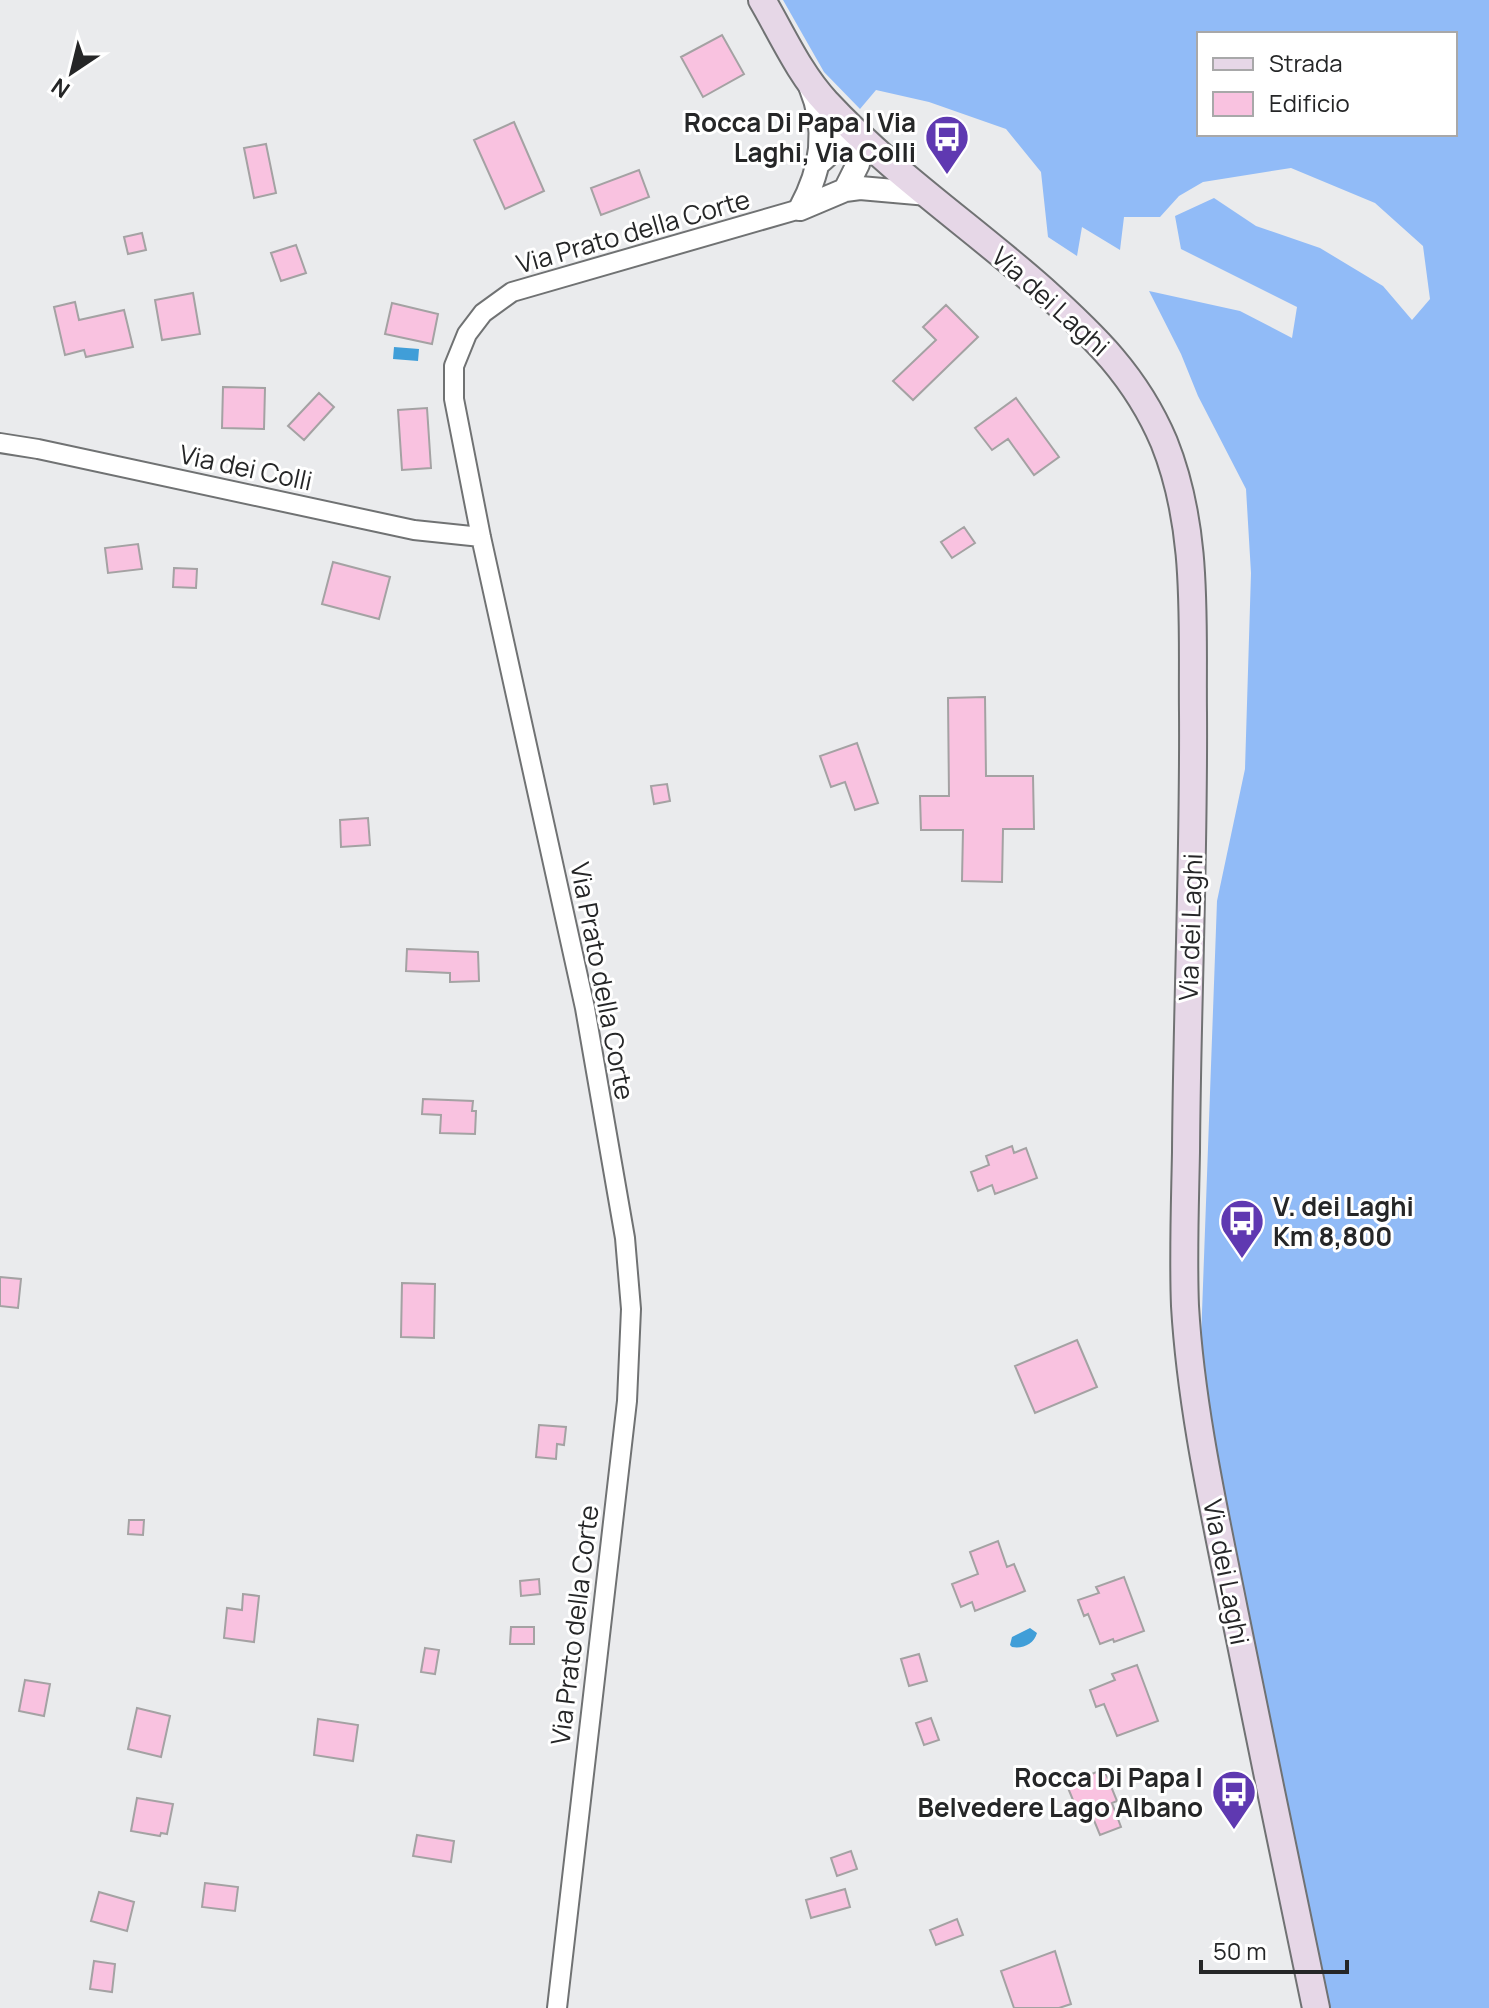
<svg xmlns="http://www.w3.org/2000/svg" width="1489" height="2008" viewBox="0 0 1489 2008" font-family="Manrope,sans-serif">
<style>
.forest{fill:#91bbf7;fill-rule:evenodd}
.water{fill:#409ed8}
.building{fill:#f9c2e0;stroke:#a4a2a3;stroke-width:2}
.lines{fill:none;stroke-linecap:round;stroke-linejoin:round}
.minor-casing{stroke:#707273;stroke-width:22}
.tertiary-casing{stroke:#707273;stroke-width:26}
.secondary-casing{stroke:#707273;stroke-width:30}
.minor{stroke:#fff;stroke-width:18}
.tertiary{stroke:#fff;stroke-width:22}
.secondary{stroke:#e6d7e7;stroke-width:26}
.labels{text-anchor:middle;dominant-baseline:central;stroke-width:6;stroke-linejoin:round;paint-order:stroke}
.poi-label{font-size:26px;font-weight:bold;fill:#252627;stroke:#fff;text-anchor:end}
.street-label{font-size:26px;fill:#252627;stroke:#fff}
</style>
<rect width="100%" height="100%" fill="#eaebed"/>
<path class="forest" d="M783 0H1489V2008H1329L1258 1678 1212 1433 1201 1340 1217 901 1245 769 1251 573 1246 489 1198 396 1181 354 1149 291 1240 311 1292 338 1297 307 1181 249 1175 216 1214 198 1256 226 1320 248 1383 286 1412 320 1430 299 1423 246 1375 203 1291 168 1203 182 1179 196 1160 217H1124L1120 250 1082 227 1077 256 1048 237 1041 172 1006 129 929 102 876 90 860 109 824 72ZM1199 34H1455V134H1199Z"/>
<path class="water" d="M394 347 419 349 418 361 393 359Z
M1030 1628 1037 1633C1034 1644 1023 1649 1012 1647L1010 1645 1012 1637Z"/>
<path class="building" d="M722 35 744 74 703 97 681 57Z
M514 122 544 191 505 209 474 140Z
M266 144 276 193 254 198 244 148Z
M639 170 649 197 601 215 591 188Z
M142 233 146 250 128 254 124 237Z
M296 245 306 273 281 281 271 253Z
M193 293 200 334 162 340 155 300Z
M75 302 79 320 124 310 133 347 86 357 84 350 65 355 54 307Z
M392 303 438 314 432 344 385 334Z
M946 305 978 337 913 400 893 381 936 340 923 327Z
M223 387 265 388 264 429 222 428Z
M319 393 334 407 304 440 288 426Z
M1016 398 1059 457 1034 475 1008 439 992 450 975 428Z
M427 408 431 468 402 470 398 410Z
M964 527 975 543 952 558 941 542Z
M138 544 142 569 108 573 105 548Z
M333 562 390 577 379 619 322 604Z
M174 568 197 569 196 588 173 587Z
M985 697 986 776H1033L1034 829H1003L1002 882 962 881 963 830H921L920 796H949L948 698Z
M857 743 878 803 855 810 845 782 831 787 820 756Z
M667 784 670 801 654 804 651 786Z
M368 818 370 845 341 847 340 820Z
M407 949 478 952 479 981 450 982V973L406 971Z
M423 1099 473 1101 472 1111H476L475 1134 440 1133 441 1115 422 1114Z
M1012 1146 1014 1153 1026 1148 1037 1178 995 1194 992 1185 978 1191 971 1172 989 1165 986 1156Z
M0 1277 21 1279 18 1308 0 1306Z
M402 1283 435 1284 434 1338 401 1337Z
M1077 1340 1097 1387 1035 1413 1015 1366Z
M539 1425 566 1427 564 1445 557 1444 556 1459 536 1457Z
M129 1520H144L143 1535 128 1534Z
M998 1541 1007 1567 1014 1564 1025 1591 975 1611 972 1602 961 1607 952 1584 978 1574 970 1552Z
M1124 1577 1144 1631 1114 1642 1113 1639 1100 1644 1088 1614 1084 1616 1078 1600 1099 1593 1096 1587Z
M539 1579 540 1594 521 1596 520 1581Z
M243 1594 259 1596 254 1642 224 1638 227 1608 242 1610Z
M511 1627H534V1644H510Z
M425 1648 439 1650 435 1674 421 1672Z
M919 1654 927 1681 909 1686 901 1659Z
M1137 1665 1158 1721 1117 1736 1104 1704 1096 1707 1090 1690 1115 1680 1112 1674Z
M25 1680 50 1684 44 1716 19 1711Z
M137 1708 170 1716 161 1757 128 1749Z
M931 1718 939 1740 924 1745 916 1723Z
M318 1719 358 1725 353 1761 314 1755Z
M1104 1769 1117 1801 1112 1803 1121 1827 1100 1835 1091 1813 1080 1817 1068 1788 1086 1781 1084 1777Z
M137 1798 173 1804 167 1834 161 1833 160 1836 131 1831Z
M417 1835 454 1841 451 1862 413 1856Z
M851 1851 857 1869 837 1876 831 1858Z
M205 1883 238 1887 235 1911 202 1907Z
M845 1889 850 1907 811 1918 806 1900Z
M99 1892 134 1902 127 1931 91 1921Z
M957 1919 963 1935 936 1945 930 1930Z
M1055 1951 1071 2004 1059 2008H1014L1001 1971Z
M94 1961 115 1964 112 1992 90 1989Z"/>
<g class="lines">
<g class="minor-casing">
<path id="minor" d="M0 443 38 449 414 530 481 537
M557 2008 627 1401 631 1309 625 1238 585 1008 481 537 454 399V366L467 334 483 313 512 292 800 209"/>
</g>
<g class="tertiary-casing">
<path id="tertiary" d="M820 162 838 146 863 138 858 164 845 190
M800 209C822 169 828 129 810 86
M800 209 845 190 860 188 928 194"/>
</g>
<g class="secondary-casing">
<path id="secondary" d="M762 0C782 34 799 73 826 102 891 172 971 226 1042 289 1094 336 1136 376 1164 442 1199 529 1192 621 1193 713 1194 860 1187 1006 1186 1152 1185 1204 1183 1255 1185 1306 1191 1408 1214 1510 1234 1610 1261 1743 1288 1875 1316 2008"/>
</g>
<use href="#minor" class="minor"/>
<use href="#tertiary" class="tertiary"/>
<use href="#secondary" class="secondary"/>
</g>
<defs>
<g id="bus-pin" transform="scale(2.3)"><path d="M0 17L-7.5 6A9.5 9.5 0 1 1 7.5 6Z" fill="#5f39b1" stroke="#fff"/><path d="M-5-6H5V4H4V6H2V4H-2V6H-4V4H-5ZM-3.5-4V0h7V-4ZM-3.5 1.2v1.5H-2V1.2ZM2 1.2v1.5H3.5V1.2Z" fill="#fff"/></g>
</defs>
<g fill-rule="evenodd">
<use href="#bus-pin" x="947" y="137"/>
<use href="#bus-pin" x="1242" y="1221"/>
<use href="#bus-pin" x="1234" y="1792"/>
</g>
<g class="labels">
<g class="poi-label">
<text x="916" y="122">Rocca Di Papa | Via<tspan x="916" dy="30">Laghi, Via Colli</tspan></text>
<text x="1273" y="1206" text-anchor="start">V. dei Laghi<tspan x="1273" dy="30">Km 8,800</tspan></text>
<text x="1203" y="1777">Rocca Di Papa |<tspan x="1203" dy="30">Belvedere Lago Albano</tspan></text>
</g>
<g class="street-label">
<text transform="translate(633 231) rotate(-16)">Via Prato della Corte</text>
<text transform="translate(1051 301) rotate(42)">Via dei Laghi</text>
<text transform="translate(246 467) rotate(12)">Via dei Colli</text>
<text transform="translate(1190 927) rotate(-88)">Via dei Laghi</text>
<text transform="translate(603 981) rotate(79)">Via Prato della Corte</text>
<text transform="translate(1227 1572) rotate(79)">Via dei Laghi</text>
<text transform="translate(574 1625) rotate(-83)">Via Prato della Corte</text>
</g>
</g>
<rect x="1197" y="32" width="260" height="104" fill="#ffffff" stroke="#a8a8a9" stroke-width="2"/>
<rect x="1213" y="58" width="40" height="12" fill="#e6d7e7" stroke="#a8a8a9" stroke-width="2"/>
<text x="1269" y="72" font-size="24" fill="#252627">Strada</text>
<rect x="1213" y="92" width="40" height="24" fill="#f9c2e0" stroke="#a8a8a9" stroke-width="2"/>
<text x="1269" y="112" font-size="24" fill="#252627">Edificio</text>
<g transform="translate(72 72) rotate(215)" stroke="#ffffff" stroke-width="6" paint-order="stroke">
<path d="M0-6L14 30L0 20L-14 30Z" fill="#252627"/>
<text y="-12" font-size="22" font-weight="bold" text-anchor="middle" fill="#252627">N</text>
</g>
<path d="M1201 1960v12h146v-12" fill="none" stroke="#252627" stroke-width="4"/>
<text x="1213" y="1960" font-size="24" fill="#252627" stroke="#ffffff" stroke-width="6" paint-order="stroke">50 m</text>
</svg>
